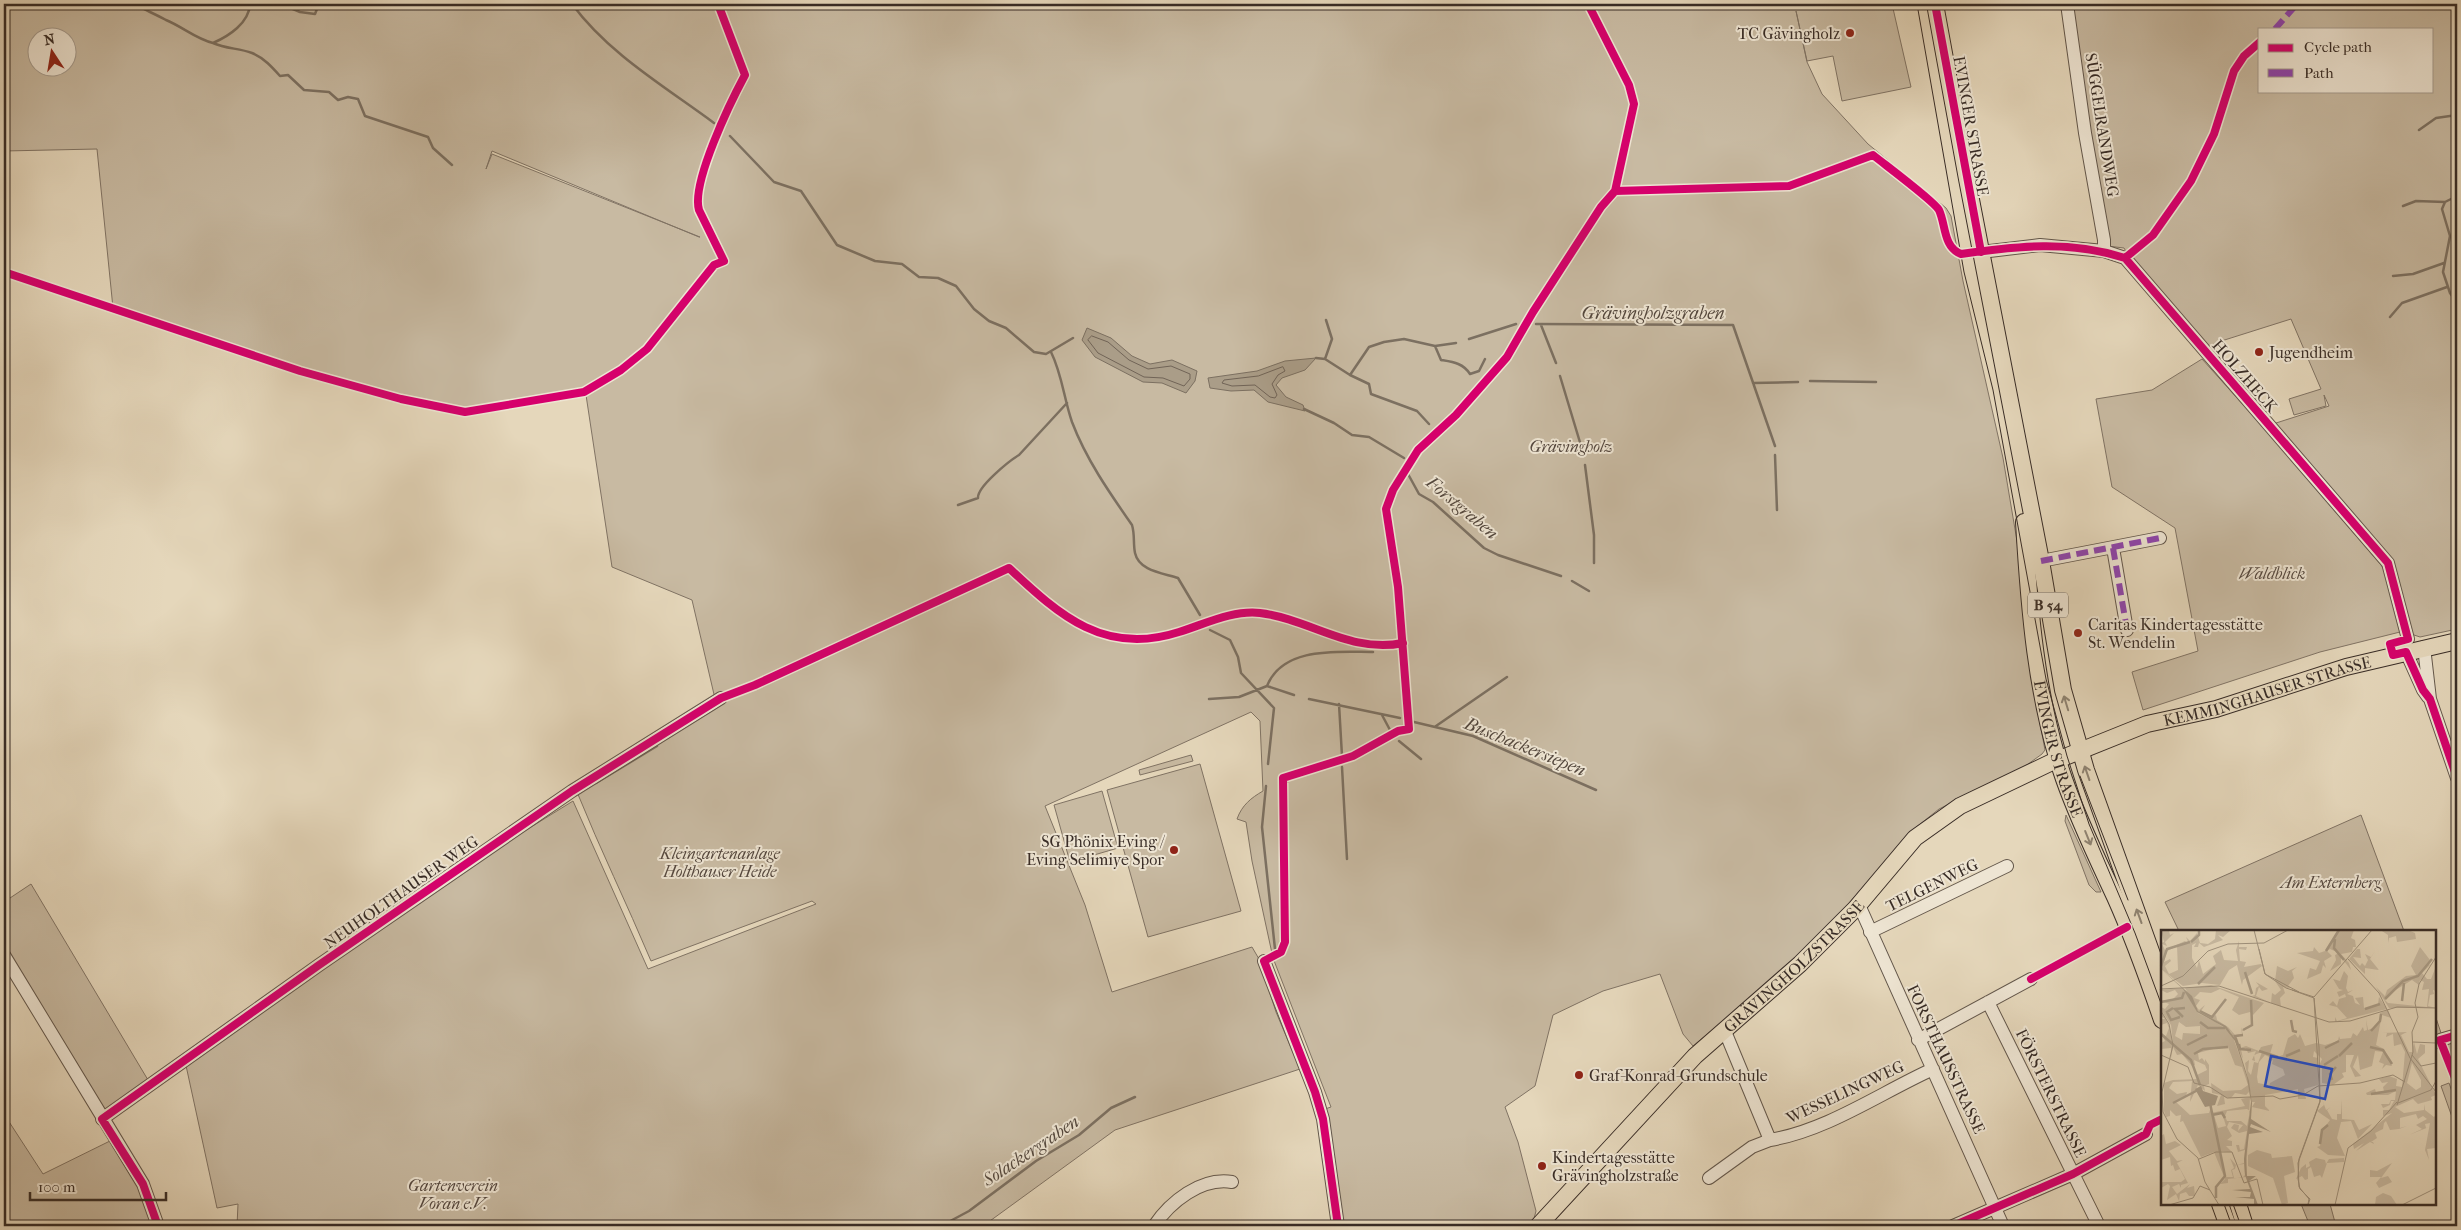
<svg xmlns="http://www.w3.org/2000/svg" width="2461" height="1230" viewBox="0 0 2461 1230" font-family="'IM FELL French Canon',serif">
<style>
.green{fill:#c8baa2;stroke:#807364;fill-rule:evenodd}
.water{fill:#aa9d88;stroke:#7c7061}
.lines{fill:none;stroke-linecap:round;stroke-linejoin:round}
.shore{stroke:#716457;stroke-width:1}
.stream{stroke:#7c7061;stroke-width:2.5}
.minor-casing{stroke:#63574b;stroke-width:14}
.major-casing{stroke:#382c26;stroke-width:18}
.minor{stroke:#eee5d3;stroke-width:12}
.major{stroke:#e5d7bb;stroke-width:16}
.tram{stroke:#382c26;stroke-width:1}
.quiet{stroke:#8e44ad;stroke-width:6;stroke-dasharray:12 6;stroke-linecap:butt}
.cycleway-casing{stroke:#eee5d3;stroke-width:11}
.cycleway{stroke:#d6006c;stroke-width:8}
.oneway{stroke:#8e8270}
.poi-dot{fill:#8f2418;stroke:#eee5d3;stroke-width:2}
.labels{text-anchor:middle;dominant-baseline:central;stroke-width:4;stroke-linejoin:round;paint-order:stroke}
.shield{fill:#eee5d3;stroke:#6f645a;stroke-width:1}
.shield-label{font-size:15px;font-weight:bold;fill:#382c26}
.poi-label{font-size:16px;fill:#382c26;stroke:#eee5d3;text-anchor:start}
.street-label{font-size:16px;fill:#382c26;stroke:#eee5d3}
.park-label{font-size:16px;font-style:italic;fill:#55483f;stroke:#eee5d3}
.water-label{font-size:18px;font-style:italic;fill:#54483e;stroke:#eee5d3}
.inset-river{fill:none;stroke:#aa9d88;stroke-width:2.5}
.inset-road{fill:none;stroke:#a0937f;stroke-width:1}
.view{fill:#1d4ed8;fill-opacity:0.15;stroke:#1d4ed8;stroke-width:2.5}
.inset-edge{fill:none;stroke:#382c26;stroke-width:2.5}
</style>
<rect width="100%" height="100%" fill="#e5d7bb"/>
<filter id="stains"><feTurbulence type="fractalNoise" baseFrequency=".004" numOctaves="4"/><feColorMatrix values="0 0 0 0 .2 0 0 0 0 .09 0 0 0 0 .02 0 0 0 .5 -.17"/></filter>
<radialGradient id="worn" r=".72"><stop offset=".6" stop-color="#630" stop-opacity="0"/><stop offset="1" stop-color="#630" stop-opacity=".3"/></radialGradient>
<path class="green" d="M4 4H1892L1911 87 1842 101 1833 56 1807 61 1796 11 1807 62 1822 94 1868 144 1946 208 1951 216 1963 281 2003 458 2019 553 2036 702 2045 750 2042 754 2024 767 1939 809 1914 829 1849 903 1816 944 1693 1046 1683 1034 1660 974 1603 991 1553 1015 1535 1086 1505 1107 1518 1142 1536 1211 1532 1226H1342L1325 1109 1331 1107 1273 958 1252 861 1246 822 1237 819C1242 805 1251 798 1263 791L1260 721 1251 712 1045 806 1085 905 1112 992 1252 947 1259 959 1276 1012 1300 1069 1115 1130 983 1226H237L238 1204 217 1208 185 1061 452 876 573 801 648 969 816 904 812 901 651 961C627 904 600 849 577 792L716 703 692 600 612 567 586 395 611 378 582 389 465 410 400 398 301 369 113 308 97 149 4 151ZM38 38H68V68H38ZM492 151 699 237H700L492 154 486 169Z
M2068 4H2457V629L2420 637 2411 634 2395 568 2273 424 2329 406 2324 395 2326 406 2294 415 2289 399 2321 389 2291 319 2215 343 2209 348 2137 271 2124 248 2107 246ZM2260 29H2432V91H2260Z
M2202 359 2264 428 2381 565 2385 571 2400 632 2320 652 2143 710 2132 672 2198 651 2175 528 2112 487 2096 399 2152 390Z
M1191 755 1193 761 1140 775 1139 770Z
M1200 764 1241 911 1148 937 1107 790Z
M1102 791 1118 848 1070 862 1054 805Z
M2066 815 2101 892H2096L2089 885 2065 821Z
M2361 815 2404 931H2179L2165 902Z
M31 884 151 1085 102 1119 4 955V902Z
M2435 1015 2443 1039 2456 1042 2457 1046V1095L2439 1048 2435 1049Z
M2449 1083 2457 1106V1131L2441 1086Z
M4 1114 43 1174 114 1139 123 1152 155 1226H4Z
M2301 1204H2330L2336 1226H2310Z"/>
<path class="water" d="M1087 328 1111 338 1132 356 1150 364 1172 360 1197 371 1195 381 1186 393 1162 383 1143 382 1095 357 1082 340Z
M1316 358 1305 370 1282 378 1276 385 1286 397 1303 405 1305 411 1268 402 1254 390 1231 391 1210 388 1208 378 1257 371 1285 361Z"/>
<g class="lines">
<path class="shore" d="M1092 336 1108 342 1129 360 1148 369 1171 366 1190 374V379L1184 386 1163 378 1144 377 1098 353 1088 340Z
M1283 367 1285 371 1278 375 1272 384 1277 395 1275 398 1270 397 1255 385 1232 386 1222 383 1224 380 1258 376Z"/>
<path class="stream" d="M87 4H92
M134 4C145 10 155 14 166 20 183 27 196 39 213 43 229 36 249 23 250 4
M281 4 300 12 315 14 319 4
M382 4 389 6 391 4
M416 4H443
M572 4C609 54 664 86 714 123
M213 43C226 49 239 48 252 53 264 58 272 67 280 76L288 75 304 90 329 92 338 100 348 97 358 99 365 116 428 137 433 148 452 165
M2419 130 2436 118 2457 115
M730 136 774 182 801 191 837 245 875 261 902 264 919 277 938 278 956 286 974 309 989 321 1006 328 1034 352 1046 354 1073 338
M2457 196 2445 202 2442 209 2450 236 2443 272 2450 293 2457 303
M2403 206 2416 201 2445 202
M2393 276 2413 274 2444 263
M2390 317 2402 303 2447 287
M1536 324 1733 325 1775 446
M1541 325 1556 363
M1469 339 1516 324
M1435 346 1441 360C1453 362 1463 363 1470 374L1479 371 1485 359
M1051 352C1062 374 1064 399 1072 422 1086 459 1109 492 1132 525 1135 535 1133 543 1135 553 1139 571 1163 573 1178 578L1200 615
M1316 358 1325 359 1350 375 1369 347 1384 342 1404 339 1435 346 1456 343
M1325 359 1332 339 1326 320
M1350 375 1369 384 1371 394 1417 411 1429 424
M1560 376 1582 449
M1810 381 1876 382
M1753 383 1798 382
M1304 409 1334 423 1352 435 1369 437 1404 458
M1775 455 1777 510
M1585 465 1594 535V563
M1408 474 1419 494 1433 502 1484 548 1498 555 1561 576
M958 505 978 498C977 487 1009 461 1019 455L1067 403
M1572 581 1589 591
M1210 630 1230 640 1238 657 1241 673 1274 708 1268 764
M1267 686C1283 646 1338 652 1373 652
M1209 699 1239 697 1267 686 1294 695
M1309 699 1400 718
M1339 704 1342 756
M1382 715 1390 730
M1414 722 1473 736 1596 790
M1436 726 1507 677
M1399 741 1421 759
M1342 767 1347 859
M596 783 657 746
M1266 786 1262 827 1275 949
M941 1226 969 1211 1036 1161 1079 1135 1111 1108 1135 1097"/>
<g class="minor-casing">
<path id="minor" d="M2067 4 2085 133 2104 240V251
M1981 252 2040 245 2104 251 2125 258 2388 563 2408 639
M2113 548 2127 630
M2041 561 2160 538
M2424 647 2430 699 2457 778
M2406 652 2423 690 2428 697
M1859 905 2003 1226
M1870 932 2007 866
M4 955 143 1184 158 1226
M1264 961 1315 1092 1323 1119 1338 1226
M1988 1002 2099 1226
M1724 1029 1770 1140C1828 1130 1880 1093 1933 1069
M1918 1040 2031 979
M2440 1040 2457 1035
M102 1119 319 965 572 791 721 698
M1709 1178 1752 1147 1770 1140
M1154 1226C1170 1202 1201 1177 1232 1182
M1953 1226 2073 1174 2146 1134"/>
</g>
<g class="major-casing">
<g id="major">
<path d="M1935 4 1967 179 2041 561 2063 690 2086 770 2162 982"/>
<path id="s1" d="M2024 522C2029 607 2036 698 2064 779 2078 819 2097 858 2115 897 2133 937 2148 979 2162 1020"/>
<path d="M2220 1204 2228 1226"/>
<path d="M2238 1204 2245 1226"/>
<path id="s2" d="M1538 1226 1695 1056 1800 964 1856 908 1915 838 1960 806 2050 763 2147 724 2216 709 2346 667 2457 641"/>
</g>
</g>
<use href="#minor" class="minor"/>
<use href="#major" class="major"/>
<path class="tram" d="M1917 4 1964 272 1993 390 2046 679 2067 756 2089 824 2135 933 2162 1006
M2080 776 2128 900
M2224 1204 2232 1226
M2233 1204 2241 1226"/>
<path class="quiet" d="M2275 29 2297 4
M2113 548 2127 630
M2041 561 2160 538"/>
<g class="cycleway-casing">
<path id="cycleway" d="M1935 4 1981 252
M1615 191 1789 186 1873 155C1884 164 1934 201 1939 210 1946 225 1943 247 1961 254 2017 246 2070 240 2125 258L2388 563 2408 639 2390 644 2393 655 2406 652 2423 690 2430 699 2457 778
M2125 258 2153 235 2191 181 2214 134 2234 71 2244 56 2260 42
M4 272 300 371 401 399 465 412 584 392 621 370 647 349 714 265 724 261 699 210C691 183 731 101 745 75L718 4
M2031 979 2127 927
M2457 1035 2440 1040 2457 1083
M158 1226 143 1184 102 1119 319 965 572 791 721 698 755 685 1009 568C1060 616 1105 656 1179 632 1205 624 1232 610 1260 613 1310 619 1351 654 1403 643
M1338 1226 1323 1119 1315 1092 1264 961 1281 952 1285 942 1283 778 1353 756 1398 731 1409 729 1398 587 1386 509 1393 490 1418 450 1456 415 1507 357 1533 312 1601 207 1615 191 1634 104 1629 85 1588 4
M1953 1226 2073 1174 2146 1134 2150 1125 2162 1119"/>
</g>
<use href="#cycleway" class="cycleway"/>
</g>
<defs><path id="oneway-shaft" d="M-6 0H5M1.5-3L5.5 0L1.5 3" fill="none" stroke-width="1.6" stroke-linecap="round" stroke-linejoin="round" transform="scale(1.25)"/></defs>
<g class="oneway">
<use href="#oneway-shaft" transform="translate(2066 703) rotate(-107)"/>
<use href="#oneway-shaft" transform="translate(2087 773) rotate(-109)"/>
<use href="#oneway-shaft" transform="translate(2088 838) rotate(68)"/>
<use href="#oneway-shaft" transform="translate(2139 916) rotate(-110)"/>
</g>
<g class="poi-dot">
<circle cx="1850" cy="33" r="5"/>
<circle cx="2259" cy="352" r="5"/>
<circle cx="2078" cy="633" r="5"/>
<circle cx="1174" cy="850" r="5"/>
<circle cx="1579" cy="1075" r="5"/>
<circle cx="1542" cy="1166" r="5"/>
</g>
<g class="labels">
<rect class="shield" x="2028" y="592.5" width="40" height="25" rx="4"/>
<g class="shield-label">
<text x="2048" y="605">B 54</text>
</g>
<g class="poi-label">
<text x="1840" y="33" text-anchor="end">TC Gävingholz</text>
<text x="2269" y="352">Jugendheim</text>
<text x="2088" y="624">Caritas Kindertagesstätte<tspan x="2088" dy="18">St. Wendelin</tspan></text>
<text x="1164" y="841" text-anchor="end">SG Phönix Eving /<tspan x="1164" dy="18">Eving Selimiye Spor</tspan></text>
<text x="1589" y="1075">Graf-Konrad-Grundschule</text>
<text x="1552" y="1157">Kindertagesstätte<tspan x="1552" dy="18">Grävingholzstraße</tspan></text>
</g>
<g class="street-label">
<text transform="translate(2102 125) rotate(81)">SÜGGELRANDWEG</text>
<text transform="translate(1971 126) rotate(80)">EVINGER STRASSE</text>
<text transform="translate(2245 376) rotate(49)">HOLZHECK</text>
<text stroke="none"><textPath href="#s2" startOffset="926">KEMMINGHAUSER STRASSE</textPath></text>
<text stroke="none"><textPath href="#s1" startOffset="230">EVINGER STRASSE</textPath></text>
<text transform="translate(1932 885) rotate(-26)">TELGENWEG</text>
<text transform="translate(401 892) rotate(-35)">NEUHOLTHAUSER WEG</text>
<text stroke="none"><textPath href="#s2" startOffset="365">GRÄVINGHOLZSTRASSE</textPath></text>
<text transform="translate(1946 1059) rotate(65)">FORSTHAUSSTRASSE</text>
<text transform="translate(1845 1092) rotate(-25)">WESSELINGWEG</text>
<text transform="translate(2051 1093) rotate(64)">FÖRSTERSTRASSE</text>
</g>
<g class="park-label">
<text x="1571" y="446">Grävingholz</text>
<text x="2272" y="573">Waldblick</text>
<text x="720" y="853">Kleingartenanlage<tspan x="720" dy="18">Holthauser Heide</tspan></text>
<text x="2331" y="882">Am Externberg</text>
<text x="453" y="1185">Gartenverein<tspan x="453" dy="18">Voran e.V.</tspan></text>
</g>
<g class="water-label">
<text x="1653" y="313">Grävingholzgraben</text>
<text transform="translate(1462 508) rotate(40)">Forstgraben</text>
<text transform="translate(1525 747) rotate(22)">Buschackersiepen</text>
<text transform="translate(1031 1151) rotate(-34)">Solackergraben</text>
</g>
</g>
<g transform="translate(2161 930)">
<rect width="275" height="275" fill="#e5d7bb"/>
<path d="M0 0 8 1 9 5 13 3 4 12 6 16 1 14 4 20 24 11 28 14 25 7 29 11 36 3 39 13 47 14 54 9 55 0H70L62 7 57 5 62 10 43 17 38 13 37 17H33L35 13 31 15V28L36 38 38 30 42 44 55 34 52 26 60 20 63 30 77 31 75 20 78 11V17H86L85 20 78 19 79 31 85 32 83 37 100 34 101 36 82 50 81 55 76 35 68 40 59 55 41 53 22 56 0 39V13L3 12ZM16 16 17 40 8 44 4 36 10 31 9 29 3 32 6 21ZM177 0H193L190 8 194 10 195 17H192L191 22 180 24 188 33 190 40 180 27V34L169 41 175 30 174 25 178 23 169 19 166 21 171 26 163 31 165 38 162 35 160 43 146 49 149 38 155 40 159 31 136 23 152 21 153 17 158 23 164 21ZM247 0 254 3 255 9 236 12 235 6 228 8 227 13V5L221 1ZM259 17 269 30 265 36 270 34 261 43 266 49H270L275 36V61L272 60 273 64 269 65 267 76 275 78H228L215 57 224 66 226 60 245 46 255 45 250 36ZM251 50 258 55 259 50 263 52 261 60 268 59 266 77 227 73 224 70 228 64ZM196 19H199L200 28 192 27 199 36 201 33 204 36 207 30 204 24 210 27 214 21 209 29 218 40 204 38V44L188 29ZM116 36 127 41 136 37 131 41 133 48 127 56 130 58 122 57 124 63 119 68 120 77 129 80 91 66 94 65 95 58 98 56 95 52 107 59 101 61 98 57 95 66 110 73 111 63 114 65 120 60 114 51ZM183 41 187 46 185 58 187 62 192 60 186 64 192 66 194 73 199 75 194 68 202 67 203 78H206L217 74 218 67 226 79 174 92V87L178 83 174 87 176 91 186 88 176 77 168 75 172 71 176 76 178 69 185 67 184 64 178 67 176 62 182 60 178 59 172 49 179 51ZM50 55 103 73 92 85 89 82 78 85 71 80 78 67 59 59 50 63 39 62 33 68 39 70 35 76 38 80 44 75 40 81 51 87 55 85 56 90 67 97 74 105 81 104 80 97 81 100 87 97 81 101 82 105 75 107 79 118 85 116 98 121 100 117 112 114 109 124 116 127 122 125 127 108 134 104 137 108 139 104 144 116 155 113 164 115 177 111 178 106 179 109 190 108 192 103 196 106 202 97 203 101 206 100 205 89 207 100 212 98 219 91V83L227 80 230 88 221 85 215 115 223 119 231 136 225 135 221 139 223 134 218 132 222 122 214 121 211 136 199 140 197 125 192 137 200 146 194 147 189 136 193 125H185V142L181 143 183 147 172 155 161 153V136H158L161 129 153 121 152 127 157 128V155L143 159 145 169H137V159L132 160 104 165V176L109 181 91 177 94 172H91L84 133 88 130 87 141 90 145 93 132 97 133 101 122 93 125 94 131 91 130 95 121 87 123 85 118 80 119 82 129 70 102 37 81 24 58ZM104 125 108 127 107 132 112 130 111 134 122 139 124 145 109 153 108 159 107 155 97 153 96 147 98 132ZM22 58 37 83 62 96 71 104 88 153 89 166 88 162 85 165 74 163 70 168 63 167 64 174 56 176 60 165 51 163 50 153 62 161 80 160 87 155 81 137 74 135 67 117 56 118 37 123 38 130 41 128 44 132V129L48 135V154L43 156 44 161 37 155 29 172 31 151 12 152 8 158 16 164 26 162 25 166 15 172 29 185 48 183 50 177V183L84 176 80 169 89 167 85 247 67 249V253L59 254 64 249 53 222 40 227 22 191 19 192 20 185 15 186 9 180V186L5 187 3 181V153L12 150 37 149 36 145 46 140 44 135 33 130 34 135 31 136 21 124 16 125 12 117 10 128V118L0 119V113L4 111 0 103 5 106 8 98 6 93 0 95V89H4L0 86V81L5 89 8 96 12 115V113L10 95 0 80V77L4 79 8 74 0 71 12 69 17 64 14 60 6 63 0 60ZM18 92 25 97 39 96V104L22 103 21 110 14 106ZM86 179 89 181 86 196 80 191H66L64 186 66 181ZM61 183 65 196 57 198 53 185ZM68 192 82 195 77 201 78 195 73 194 70 198 78 203 86 201 83 219 79 220 78 215H75L77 222 84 220 83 233 76 235 83 234 84 245 81 248H73L71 240 74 239 75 235 69 228 73 238 70 240 72 247H64L58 221 71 222 65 216H71V211L66 210 71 206 66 197ZM246 102 240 105 248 122H251L253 112 256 124 259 114 264 115V123L257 129 275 165 270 167 271 170 257 174 252 169 234 177 243 183 263 180 264 174V180L273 187 275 185V218L266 219 268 230 264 220 269 193 264 194 265 198 268 197 248 205 261 199 255 195 266 189 262 186 257 189 255 184 239 188V198L246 196 238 199 229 200 225 191 223 193 222 199 214 203 216 208 210 212H212L213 214 209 212 195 221 203 213 193 219 192 214 231 183 222 186V180H228L233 171H230L229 175 222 178 220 174H228L230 170H234L235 161 227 165H206L205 163 214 159 215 162 223 161 222 157 227 152 221 153 218 149 228 146 236 149 235 156 241 157 244 122 240 114 233 116 232 104 225 107 226 103H221ZM251 133 260 150V157L255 160 246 153ZM160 166 165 180 170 177 166 180 171 189 176 190V184H180L181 169V189L193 190 198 200 211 194 197 209 190 191 180 192 176 208 184 226 167 225 156 217 159 216 161 201 169 190 156 181 163 175ZM3 204 5 214 14 211 20 215 8 221 16 231 22 230 16 233 27 253 20 255V258L18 254 11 257 16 264 29 254 26 258 33 256 34 266H28L25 262 19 264 18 271 15 264 6 270 9 256 7 254 0 258V252H20L24 249 19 239 14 241 12 235 10 236 9 227 0 230V206ZM96 220 110 224 111 228 131 226 134 242 123 246 127 273 121 275 112 248 87 236V225ZM155 228 164 230 165 234 168 229 183 228V232L166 233 161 248 159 245 153 247 150 237 147 239V249L144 250 141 246 135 249 140 238 145 234V238L149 236 148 232ZM231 233 220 248 227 246 231 252 218 258 215 253 220 247H209V240L216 241ZM222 263 230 266 236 275H214L215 267Z" fill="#c8baa2" fill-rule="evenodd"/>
<path d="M0 39 31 66 37 81 65 96 75 110 88 151 91 173 90 189 110 202 90 194 89 197 102 202 88 204 85 228 86 246H95L88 251 97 275H79H93V269L74 267H89L90 262 71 260 89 259 84 245 83 229 90 172 86 148 74 111 63 97 36 82 22 59ZM40 156 42 161 57 166 54 175 44 177 34 159Z" fill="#aa9d88"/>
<path class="inset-river" d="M174 9 173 18 183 30M30 12 38 5V0M165 21 178 0M0 36 6 19 29 12M84 42 91 64M37 54 54 37M224 69 242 51 257 46 271 29M241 71 243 53M0 72 21 68 23 62M12 78 6 82 10 90 19 87M204 79 219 74M39 81 51 87 65 69M22 87 14 79 24 78M130 90 132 101 136 102M39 92 47 98H64M82 100 91 95 90 70M210 101 219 91 220 84M0 104 30 130 39 155M78 114 79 119 90 120M26 115 46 105M77 115 74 106 82 105M209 117 222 120 231 134M164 118 178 111M98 121 117 127M33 124 42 119 67 117M125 126 139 120M178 126 191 113M163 135 177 126M171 150 169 144 175 137M210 164 235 160M12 173 37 160M49 173 64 246 55 257V268M51 185 61 183 64 188M159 214 161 200 167 195"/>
<path class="inset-road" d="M93 0 104 44 125 58 153 67M98 19 104 44 138 62M187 29 218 63 249 128 275 162M0 56 22 46 47 21 67 14 103 13 127 0M0 59 58 56 168 92 189 91 236 77 275 78M131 60 153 68 158 117 159 172 137 233 138 257 148 269 147 274M153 67 211 0M0 81 8 94 12 115 1 162 2 182 16 209 37 228 44 252 58 275M252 112 275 113M0 125 27 137 33 153 49 157 66 168 112 166 119 169 142 165 157 156 199 153 232 145 244 152M251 125 260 136 275 133M237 173 270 160 275 151M236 175 252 122 251 102 257 87 254 73 258 54 275 27M38 229 55 222H71L83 253 96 249 102 275M8 275 32 268 39 256 49 260M147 275 149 269 139 259 137 249 138 229 159 171 153 68M174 275 187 218 210 201 236 172M241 275 275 258"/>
<path class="view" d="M110 126 171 139 164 169 104 156Z"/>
<rect width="275" height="275" class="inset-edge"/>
</g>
<rect width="2461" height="1230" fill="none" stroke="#e5d7bb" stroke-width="20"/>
<rect x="5" y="5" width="2451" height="1220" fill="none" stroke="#382c26" stroke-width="2.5"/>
<rect x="10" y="10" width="2441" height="1210" fill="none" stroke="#382c26"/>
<rect x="2258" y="28" width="175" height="65" fill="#eee5d3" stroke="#a59b8e"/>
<rect x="2268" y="44" width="25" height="8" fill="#d6006c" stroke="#a59b8e"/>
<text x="2304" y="52" font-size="15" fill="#382c26">Cycle path</text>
<rect x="2268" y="69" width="25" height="8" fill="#8e44ad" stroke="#a59b8e"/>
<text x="2304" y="78" font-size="15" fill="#382c26">Path</text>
<g transform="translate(52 52) rotate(348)"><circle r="24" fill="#eee5d3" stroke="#a59b8e"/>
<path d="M0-4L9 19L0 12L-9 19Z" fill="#8f2418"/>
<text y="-8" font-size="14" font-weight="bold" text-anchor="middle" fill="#382c26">N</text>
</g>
<path d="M30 1192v8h136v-8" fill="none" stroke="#382c26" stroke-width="2.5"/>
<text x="38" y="1192" font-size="15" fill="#382c26" stroke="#eee5d3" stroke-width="4" paint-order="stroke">100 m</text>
<rect width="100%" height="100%" filter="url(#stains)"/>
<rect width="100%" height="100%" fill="url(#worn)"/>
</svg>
